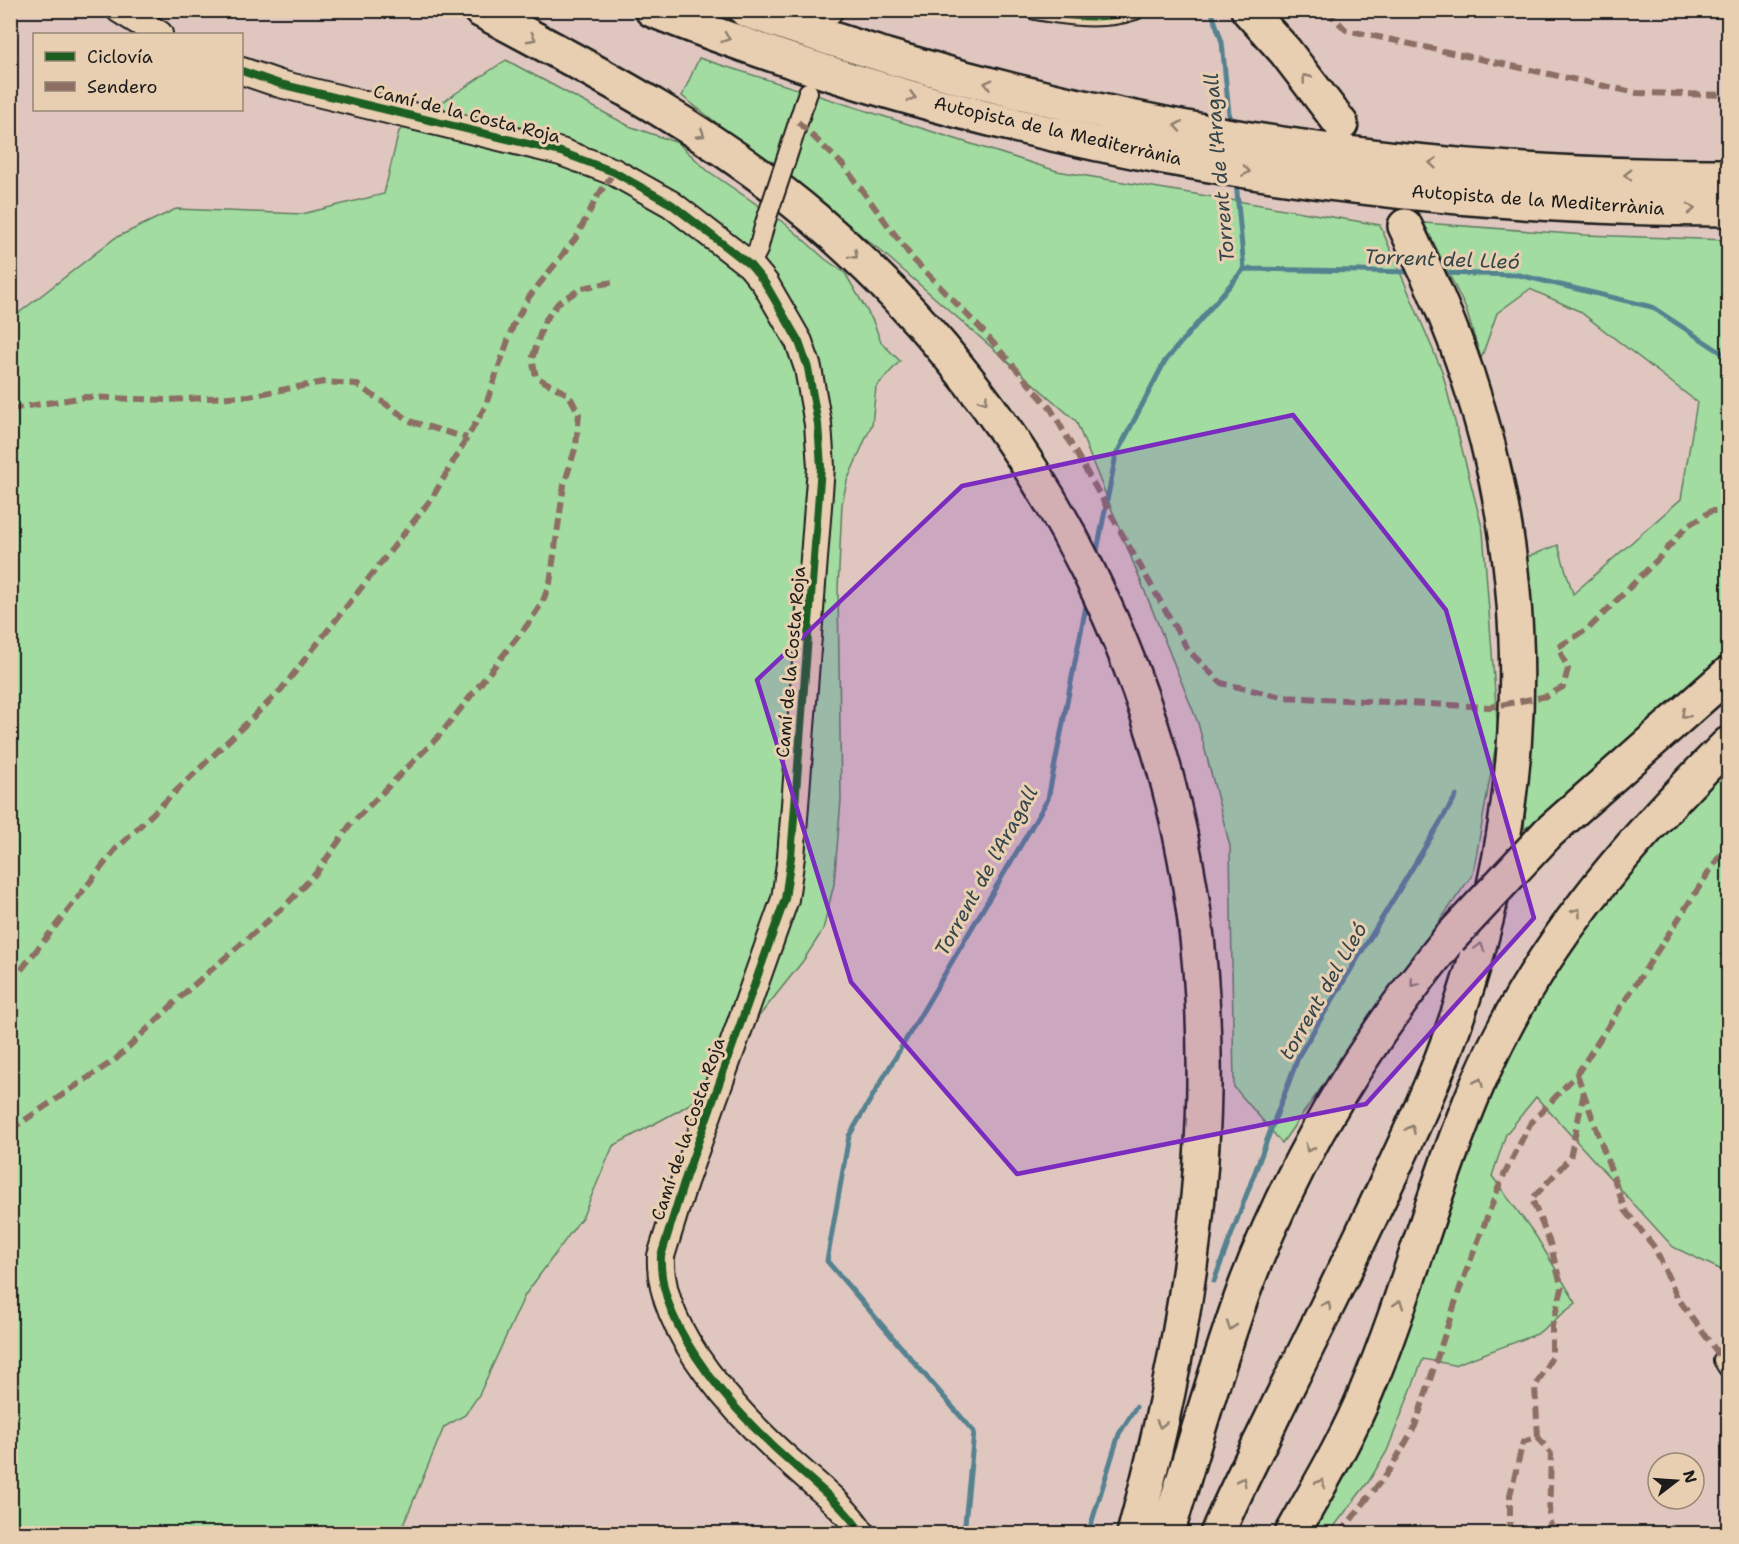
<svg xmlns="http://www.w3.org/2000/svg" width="1739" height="1544" viewBox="0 0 1739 1544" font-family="'Shantell Sans',sans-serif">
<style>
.green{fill:#a2dca1;stroke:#5f7c5e;stroke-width:1.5}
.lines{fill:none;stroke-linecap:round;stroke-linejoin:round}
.stream{stroke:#568290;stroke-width:5}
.street-casing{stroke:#1c1c1c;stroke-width:22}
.secondary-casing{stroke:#1c1c1c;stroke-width:30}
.highway-casing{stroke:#1c1c1c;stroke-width:38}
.street{stroke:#e9cfb1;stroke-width:18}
.secondary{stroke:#e9cfb1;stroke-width:26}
.highway{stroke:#e9cfb1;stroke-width:33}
.street-bridge-casing{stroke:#1c1c1c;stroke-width:22;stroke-linecap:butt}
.highway-bridge-casing{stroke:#1c1c1c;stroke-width:38;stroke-linecap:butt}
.street-bridge{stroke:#e9cfb1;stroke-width:18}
.highway-bridge{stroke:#e9cfb1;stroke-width:33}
.quiet{stroke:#8d6e63;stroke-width:6;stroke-dasharray:12 6;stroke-linecap:butt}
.cycleway-casing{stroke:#e9cfb1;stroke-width:11}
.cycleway{stroke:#1b5e20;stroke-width:8}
.oneway{stroke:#8d7e6e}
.marked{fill:#7b2cbf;fill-opacity:0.2;stroke:#7b2cbf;stroke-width:4.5;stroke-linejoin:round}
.labels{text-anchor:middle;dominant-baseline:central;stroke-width:6;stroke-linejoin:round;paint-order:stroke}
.street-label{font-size:18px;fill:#1c1c1c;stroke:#e9cfb1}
.water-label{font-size:20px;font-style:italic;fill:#34464c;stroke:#e9cfb1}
</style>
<rect width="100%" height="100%" fill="#dfc7c0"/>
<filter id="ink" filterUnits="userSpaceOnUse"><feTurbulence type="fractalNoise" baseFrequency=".0167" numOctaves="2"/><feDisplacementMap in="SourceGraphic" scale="12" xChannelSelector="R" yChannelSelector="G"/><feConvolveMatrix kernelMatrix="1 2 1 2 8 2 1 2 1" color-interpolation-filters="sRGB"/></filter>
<g filter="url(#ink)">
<path class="green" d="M699 58 1057 171 1380 225 1442 371 1483 531 1498 733 1473 874 1282 1143 1234 1087 1230 846 1198 723 1076 421 881 251 682 96Z
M506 60 629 126 678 143 708 171 787 225 825 259 845 273 873 321 881 342 900 361 876 387 872 424 847 481 842 504 838 590 841 800 834 884 823 930 803 961 756 1020 709 1092 678 1111 613 1146 583 1216 525 1295 479 1395 465 1415 444 1427 400 1533 11 1534V319L115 238 176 209 302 214 384 194 399 131Z
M1424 223 1585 235 1728 240V655L1574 794 1524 829 1534 665 1522 559 1558 545 1573 594 1681 499 1697 402 1579 311 1530 289 1497 313 1481 359 1466 309Z
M1728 763V1273L1673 1247 1536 1097 1506 1134 1492 1176 1536 1236 1576 1303 1537 1334 1454 1365 1423 1359 1387 1451 1369 1481 1329 1533 1309 1534 1373 1418 1480 1108 1547 986 1579 935 1626 870Z"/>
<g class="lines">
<path class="stream" d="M1211 10 1222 42 1230 124
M1244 269 1415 272
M1440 273 1519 275 1652 307 1728 357
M1096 556 1116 455 1165 361 1244 269 1236 181
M1214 1281 1299 1055 1456 796
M964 1534 974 1432 827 1261 849 1136 1048 799 1087 601
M1088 1534 1119 1434 1136 1407"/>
<g class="street-casing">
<path id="street" d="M1035 10C1069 16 1102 21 1135 10
M832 14 834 10
M786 160 808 92
M750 265 758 250 765 223
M1723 1360 1728 1368"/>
</g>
<g class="secondary-casing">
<path id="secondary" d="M120 10 159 34
M242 71 280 84 561 152 614 172 671 204 750 265 765 283 799 342 808 368 818 424 821 467 791 857 785 899 684 1182 661 1256C657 1331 742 1420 795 1466 819 1488 844 1506 862 1534"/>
</g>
<g class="highway-casing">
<path id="highway" d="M480 10C597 72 714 133 815 219 1042 414 1185 698 1202 997 1213 1178 1181 1359 1134 1534
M652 10C993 146 1363 208 1728 209
M746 10C1060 122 1395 178 1728 176
M1248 10 1285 51 1341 124
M1548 833 1728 674
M1167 1534C1192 1452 1215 1370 1244 1290 1292 1162 1364 1043 1450 938
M1217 1534C1234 1493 1255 1454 1274 1414 1324 1312 1376 1210 1422 1106 1525 872 1550 619 1467 374 1450 323 1428 275 1405 226
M1292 1534C1318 1487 1346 1441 1366 1392 1409 1290 1435 1182 1479 1081 1536 949 1627 844 1728 744"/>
</g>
<use href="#street" class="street"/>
<use href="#secondary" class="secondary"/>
<use href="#highway" class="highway"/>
<g class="street-bridge-casing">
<path id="street-bridge" d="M765 223 786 160"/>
</g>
<g class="highway-bridge-casing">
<path id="highway-bridge" d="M1450 938 1548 833"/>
</g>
<use href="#street-bridge" class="street-bridge"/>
<use href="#highway-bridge" class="highway-bridge"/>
<path class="quiet" d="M1326 10 1346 30 1637 93 1728 95
M798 122 844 166 913 259 981 329 1051 409 1188 650 1221 683 1282 697 1490 707 1547 696 1563 687 1568 669 1558 647 1588 629 1658 559 1687 526 1711 511H1728
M10 409 85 397 165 400 249 396 324 382 356 384 412 422 467 438
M10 984 115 850 280 691 432 498 485 407 513 326 529 297 576 238 597 197 614 172
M1577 1074 1625 1210 1655 1248 1677 1297 1723 1360
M10 1130 116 1059 188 990 286 905 317 872 351 824 439 736 528 624 542 603 550 583 564 485 576 446 579 414 569 395 536 377 532 359 544 322 558 303 582 288 613 282
M1538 1437 1535 1387 1552 1357V1326L1562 1289 1550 1243 1532 1199 1570 1158 1584 1092
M1340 1534 1391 1468 1415 1426 1461 1285 1501 1181 1530 1124 1577 1074 1728 843
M1510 1534V1495L1523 1442 1538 1437 1551 1454 1549 1520 1555 1534"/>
<g class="cycleway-casing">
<path id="cycleway" d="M1035 10C1069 16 1102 21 1135 10
M242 71 280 84 561 152 614 172 671 204 750 265 765 283 799 342 808 368 818 424 821 467 791 857 785 899 684 1182 661 1256C657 1331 742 1420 795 1466 819 1488 844 1506 862 1534"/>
</g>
<use href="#cycleway" class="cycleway"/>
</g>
<defs><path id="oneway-chevron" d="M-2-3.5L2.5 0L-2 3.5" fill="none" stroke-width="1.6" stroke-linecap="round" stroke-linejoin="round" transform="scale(1.5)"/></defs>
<g class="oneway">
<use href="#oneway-chevron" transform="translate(532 38) rotate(28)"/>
<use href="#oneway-chevron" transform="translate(726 38) rotate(19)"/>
<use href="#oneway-chevron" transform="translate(1306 78) rotate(-129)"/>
<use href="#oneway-chevron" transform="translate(988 84) rotate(-165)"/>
<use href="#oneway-chevron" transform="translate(912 97) rotate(15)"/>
<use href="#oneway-chevron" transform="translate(1178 126) rotate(-170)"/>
<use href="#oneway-chevron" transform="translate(701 134) rotate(33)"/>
<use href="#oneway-chevron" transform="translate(1433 163) rotate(-175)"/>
<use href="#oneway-chevron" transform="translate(1246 171) rotate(9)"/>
<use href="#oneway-chevron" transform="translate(1628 175) rotate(-179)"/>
<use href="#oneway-chevron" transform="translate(1691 209)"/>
<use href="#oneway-chevron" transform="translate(854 255) rotate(44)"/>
<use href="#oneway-chevron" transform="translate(984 400) rotate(54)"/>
<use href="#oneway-chevron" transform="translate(1685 714) rotate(139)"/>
<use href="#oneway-chevron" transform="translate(1577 912) rotate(-54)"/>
<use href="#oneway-chevron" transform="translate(1480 947) rotate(-74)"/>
<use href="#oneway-chevron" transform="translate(1414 983) rotate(127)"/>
<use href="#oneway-chevron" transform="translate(1479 1082) rotate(-66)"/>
<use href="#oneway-chevron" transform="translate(1411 1129) rotate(-66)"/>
<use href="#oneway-chevron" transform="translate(1309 1148) rotate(118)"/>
<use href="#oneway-chevron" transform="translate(1399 1304) rotate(-72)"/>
<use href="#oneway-chevron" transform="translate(1327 1305) rotate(-64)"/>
<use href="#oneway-chevron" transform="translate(1231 1326) rotate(109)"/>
<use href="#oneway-chevron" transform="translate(1161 1424) rotate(103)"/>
<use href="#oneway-chevron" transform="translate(1242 1481) rotate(-64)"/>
<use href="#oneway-chevron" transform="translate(1321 1483) rotate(-61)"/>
</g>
</g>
<path class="marked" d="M1293 415 1446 610 1534 918 1366 1104 1017 1174 851 982 757 680 962 486Z"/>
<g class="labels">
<g class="street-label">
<text transform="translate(467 114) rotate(14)">Camí de la Costa Roja</text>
<text transform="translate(1058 131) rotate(13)">Autopista de la Mediterrània</text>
<text transform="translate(1538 200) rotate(4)">Autopista de la Mediterrània</text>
<text transform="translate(791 662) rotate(-85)">Camí de la Costa Roja</text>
<text transform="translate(688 1129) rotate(-71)">Camí de la Costa Roja</text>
</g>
<g class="water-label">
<text transform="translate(1219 168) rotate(-95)">Torrent de l'Aragall</text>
<text transform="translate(1442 259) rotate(2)">Torrent del Lleó</text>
<text transform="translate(986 871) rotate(-61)">Torrent de l'Aragall</text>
<text transform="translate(1323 991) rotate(-60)">torrent del Lleó</text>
</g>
</g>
<rect width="1739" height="1544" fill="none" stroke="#e9cfb1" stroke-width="36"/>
<rect x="18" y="18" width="1703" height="1508" fill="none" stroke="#1c1c1c" stroke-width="2" filter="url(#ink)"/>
<rect x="33" y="33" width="210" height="78" fill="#e9cfb1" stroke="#978775" stroke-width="1.5"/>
<rect x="45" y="52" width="30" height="9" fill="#1b5e20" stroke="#978775" stroke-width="1.5"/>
<text x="87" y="63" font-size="18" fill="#1c1c1c">Ciclovía</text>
<rect x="45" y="82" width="30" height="9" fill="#8d6e63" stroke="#978775" stroke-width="1.5"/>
<text x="87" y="93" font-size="18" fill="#1c1c1c">Sendero</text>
<g transform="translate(1676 1481) rotate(73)"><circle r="28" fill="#e9cfb1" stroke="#978775" stroke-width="1.5"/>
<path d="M0-4.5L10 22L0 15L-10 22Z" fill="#1c1c1c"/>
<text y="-9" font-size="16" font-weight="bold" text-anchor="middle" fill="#1c1c1c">N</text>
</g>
</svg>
